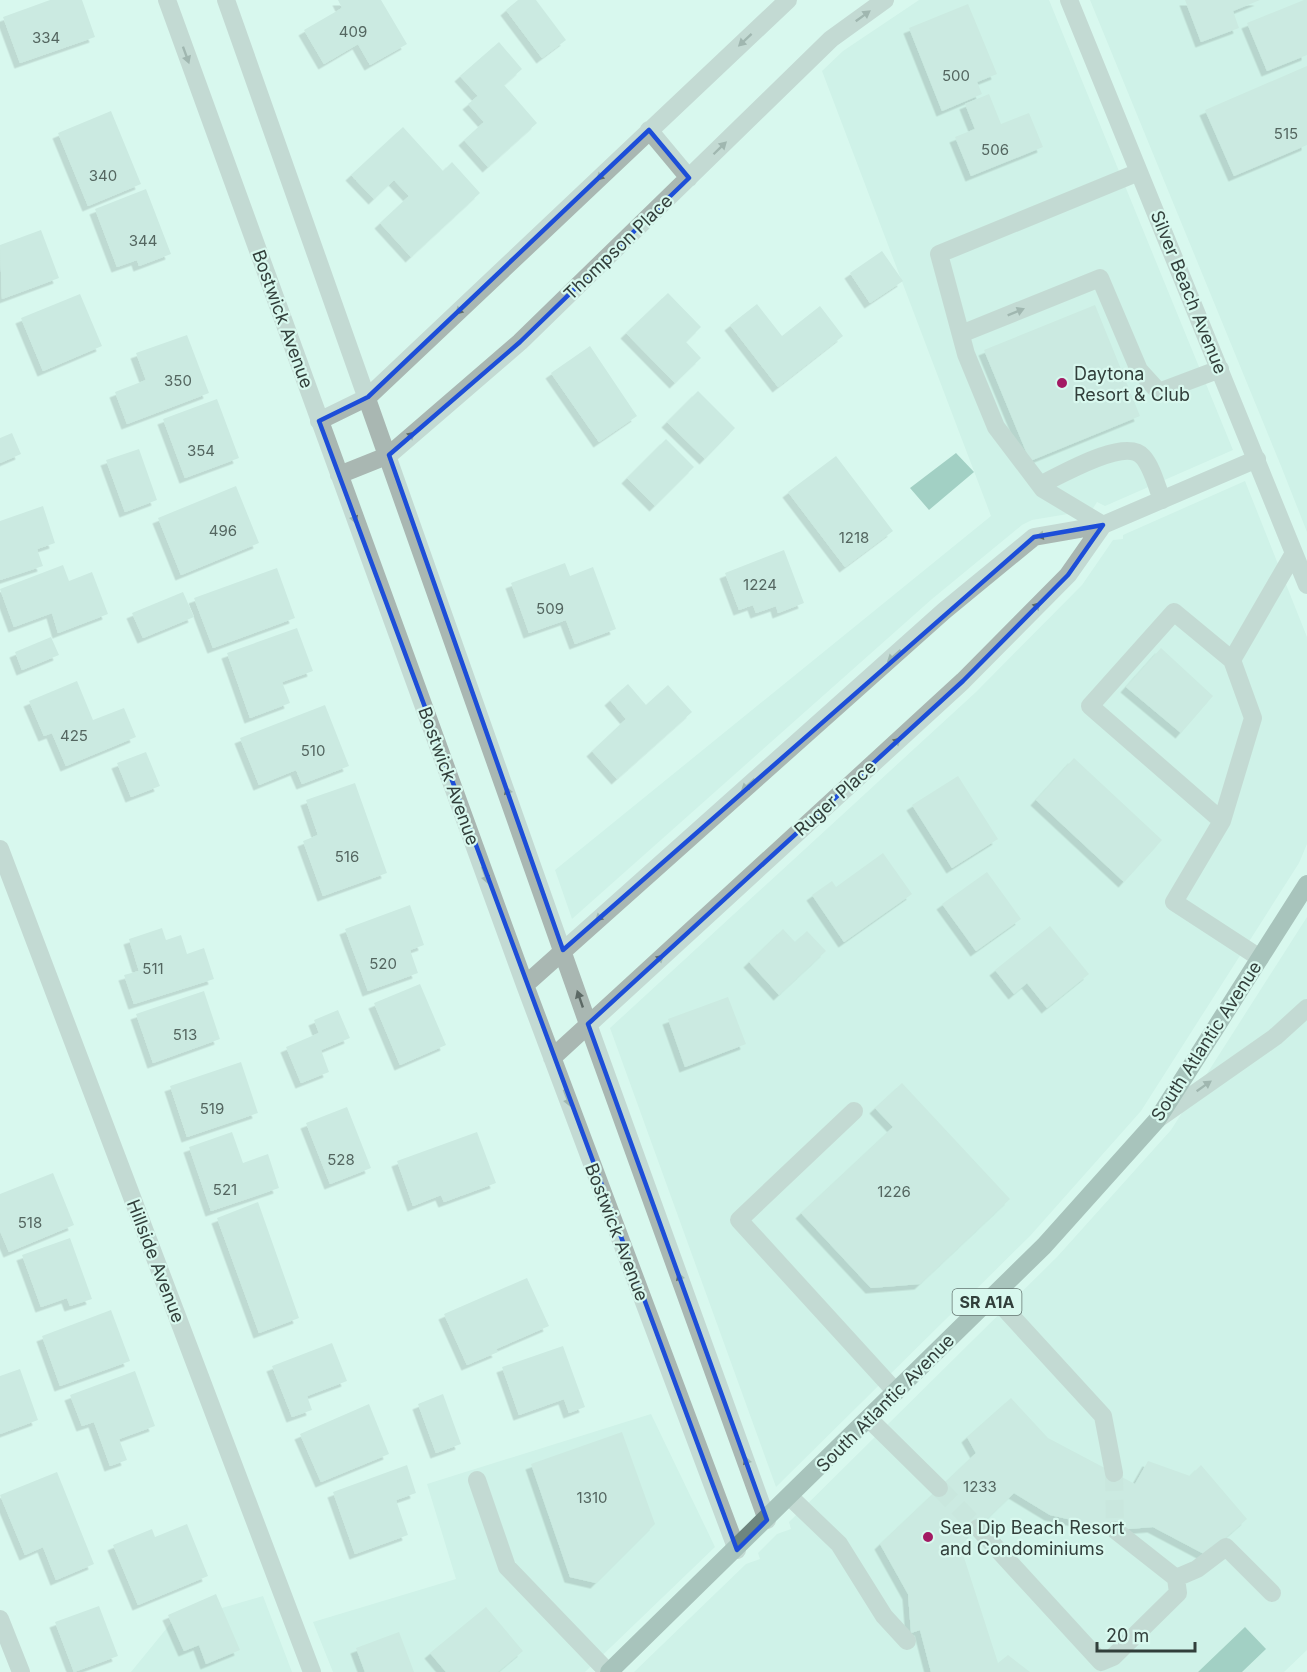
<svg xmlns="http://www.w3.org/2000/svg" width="1307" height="1672" viewBox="0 0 1307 1672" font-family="Inter,sans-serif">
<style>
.built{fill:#c3ebdf}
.water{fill:#60a190}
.building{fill:#badad0;filter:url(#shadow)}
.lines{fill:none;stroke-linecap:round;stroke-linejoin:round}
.minor-tunnel{stroke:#b7d3ca;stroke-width:18;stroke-dasharray:18 9;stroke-linecap:butt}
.minor{stroke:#a9b7b2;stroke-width:18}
.major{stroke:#6e867f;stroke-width:18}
.oneway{fill:#5c6965}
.marked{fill:none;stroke:#1d4ed8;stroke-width:4.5;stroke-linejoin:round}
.poi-dot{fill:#a31a63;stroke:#d8f8ee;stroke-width:2}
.labels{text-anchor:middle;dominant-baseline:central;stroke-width:4.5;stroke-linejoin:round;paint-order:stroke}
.number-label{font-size:15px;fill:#546660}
.shield{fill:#d8f8ee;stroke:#647671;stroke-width:1.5}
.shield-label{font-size:16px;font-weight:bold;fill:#323f3b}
.street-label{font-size:18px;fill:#323f3b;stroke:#d8f8ee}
.poi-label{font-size:18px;fill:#323f3b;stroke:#d8f8ee;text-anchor:start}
</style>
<defs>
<filter id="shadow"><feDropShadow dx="-5.5" dy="5.5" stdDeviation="0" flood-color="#0004"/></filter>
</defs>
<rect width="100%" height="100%" fill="#d8f8ee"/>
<path class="built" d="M919 0H1049L1233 450 1105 506 1097 502 1092 510 1032 520 1022 525 932 599 572 919 555 870 991 516 822 71 843 51Z
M1090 0H1307V532L1281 466Z
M1245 481 1307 637V844L1299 863 1141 1111 1030 1236 776 1487 610 1028 976 692 1082 585 1113 540 1123 539V535Z
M1307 917V1650L1284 1672H634L746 1564 760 1559 758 1553 777 1534 791 1529 789 1522 1057 1257 1171 1130Z
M651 1414 715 1547 585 1672H333L313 1622 456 1579 427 1484Z
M263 1596 292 1672H131L171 1623Z"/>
<path class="water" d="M956 453 974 472 929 510 910 488Z
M1245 1627 1266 1649 1242 1672H1198Z"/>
<path class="building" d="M50 0H82L95 37 20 63 3 17Z
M338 0H381L407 44 370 65 358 44 324 64 304 30 342 8Z
M518 0H536L566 40 542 58 506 10Z
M1185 0H1260L1233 11 1239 28 1201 42Z
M1304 0H1307V55L1267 71 1247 23Z
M968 4 997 74 977 82 982 94 942 111 909 28Z
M499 42 522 69 504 85 537 123 488 167 464 140 484 122 468 104 478 96 460 76Z
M1307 66V145L1234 176 1205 110Z
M989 94 1001 124 1029 113 1043 147 971 176 955 137 975 129 965 104Z
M111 111 141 184 88 206 58 133Z
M403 127 443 171 452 162 480 193 411 257 380 223 409 196 394 180 374 199 351 175Z
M146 189 171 254 139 266 137 260 117 267 95 209Z
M41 230 59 278 2 299 0 245Z
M882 251 903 281 870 303 850 273Z
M668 293 701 327 686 342 701 358 675 383 626 333Z
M80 294 102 346 43 371 21 318Z
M757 304 782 336 820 306 843 336 778 387 730 325Z
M1095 305 1140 416 1030 461 984 350Z
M187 335 209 393 127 424 115 392 146 380 136 353Z
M590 346 637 416 599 442 551 373Z
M698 391 735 428 705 459 667 422Z
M217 399 239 458 185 478 163 419Z
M12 433 21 454 0 463V438Z
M666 439 694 467 655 506 627 478Z
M139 449 157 500 125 512 106 460Z
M836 456 893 531 845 567 788 492Z
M236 486 259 543 181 575 158 518Z
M43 506 55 543 37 549 43 566 0 580V521Z
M784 550 804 603 778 613 776 606 756 613 753 605 739 610 725 573Z
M565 563 570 576 593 567 616 629 575 644 566 620 529 633 511 583Z
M63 565 69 581 92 572 108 614 58 633 52 613 14 627 0 589Z
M277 568 295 618 213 648 194 598Z
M183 592 194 617 143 638 132 613Z
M297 628 313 671 282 682 290 703 250 718 227 653Z
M51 637 59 655 22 670 15 652Z
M1161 648 1213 696 1181 733 1126 687Z
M77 681 93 720 124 708 136 737 66 766 52 733 44 736 29 701Z
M628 684 646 705 668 685 692 712 617 779 592 751 626 719 610 700Z
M325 705 349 766 302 784 296 770 259 785 240 738Z
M146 752 160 786 131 797 117 763Z
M1074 758 1162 840 1124 882 1036 800Z
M958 776 998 839 952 868 912 805Z
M355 783 387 873 323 896 303 841 318 835 306 800Z
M883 853 912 894 844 942 812 895 832 881 836 887Z
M987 872 1021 919 976 951 942 904Z
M410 905 424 945 410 950 418 973 368 991 345 929Z
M1050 926 1089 974 1047 1008 1027 983 1014 994 995 970Z
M162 928 166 940 181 935 187 954 204 948 214 979 134 1004 124 975 139 971 129 939Z
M783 929 795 942 807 931 826 951 779 995 749 962Z
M420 984 446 1045 400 1065 374 1003Z
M204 991 220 1039 153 1063 136 1014Z
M728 997 746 1044 685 1067 668 1019Z
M338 1010 350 1038 321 1050 329 1072 301 1083 286 1047 319 1033 314 1020Z
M241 1062 258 1113 187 1137 170 1086Z
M902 1083 1010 1199 920 1284 871 1288 801 1213 893 1127 875 1108Z
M347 1107 371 1168 330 1184 306 1123Z
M232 1132 243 1163 268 1154 279 1188 211 1211 189 1147Z
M477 1132 496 1183 444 1202 441 1195 413 1206 397 1161Z
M53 1173 74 1225 9 1252 0 1231V1194Z
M258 1202 299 1318 259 1333 217 1218Z
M70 1238 92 1299 70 1306 67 1298 41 1307 22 1255Z
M527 1278 549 1326 496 1349 498 1352 467 1365 444 1314Z
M111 1310 130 1361 60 1386 42 1336Z
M332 1343 347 1381 307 1396 312 1410 292 1417 272 1366Z
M563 1346 585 1407 569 1413 564 1399 519 1415 502 1367Z
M20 1369 38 1420 0 1434V1376Z
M135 1371 155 1426 119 1439 127 1460 110 1466 94 1422 82 1426 70 1395Z
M443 1394 461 1444 436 1453 418 1404Z
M1011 1398 1048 1438 1135 1484 1148 1461 1190 1476 1201 1465 1247 1519 1206 1555 1153 1527 1116 1530 1050 1515 1014 1493 960 1545 998 1663 1008 1655 1030 1672H931L920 1630 911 1633 908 1594 880 1544 976 1453 967 1437Z
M369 1404 389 1454 321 1482 300 1434Z
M622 1432 655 1524 596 1583 570 1577 531 1464Z
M407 1465 416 1493 396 1500 408 1535 355 1554 333 1492Z
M57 1472 94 1564 56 1580 43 1547 25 1555 0 1495Z
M187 1524 208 1576 138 1605 113 1545 152 1529 155 1537Z
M216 1594 240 1650 206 1664 199 1645 184 1651 168 1615Z
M99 1606 118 1656 74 1672 55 1622Z
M486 1607 523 1651 498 1672H446L430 1653Z
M399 1632 414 1672H365L356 1648Z"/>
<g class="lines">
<path class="minor-tunnel" d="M1114 1473 1115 1530
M939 1488 978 1528"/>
<path class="minor" d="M167 0 525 985 737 1550
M226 0 588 1024 767 1520
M1069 0 1307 585
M649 130 689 178
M961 334 1100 278 1139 370 1159 392 1220 369
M319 421 368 397 788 0
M339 475 389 455 520 342 831 39 885 0
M1040 485C1059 476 1126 436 1143 457 1152 467 1157 487 1162 500
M1103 525 1043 489 996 427 966 354 939 254 1139 172
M1232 660 1253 718 1222 821 1174 902 1260 958
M1222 821 1090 706 1174 612 1232 660 1294 553
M0 849 312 1672
M525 985 944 611 1034 537 1103 525 1257 459
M552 1058 963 681 1068 575 1103 525
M854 1111 739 1220 896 1392
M1158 1119 1275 1037 1307 1008
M993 1296 1103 1416 1114 1473
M869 1419 939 1488
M477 1480 507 1567 608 1672
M790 1497 839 1544 884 1616 907 1641
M978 1528 1101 1662 1113 1657 1178 1593 1176 1578 1115 1530
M1176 1578 1197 1569 1226 1547 1272 1593
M0 1619 21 1672"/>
<path class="major" d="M609 1672 1044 1246 1157 1120 1307 884"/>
</g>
<defs><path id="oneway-solid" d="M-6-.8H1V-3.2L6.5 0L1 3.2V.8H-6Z" transform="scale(1.5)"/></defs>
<g class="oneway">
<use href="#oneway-solid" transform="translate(863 16) rotate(-36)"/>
<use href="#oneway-solid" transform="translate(745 40) rotate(137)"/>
<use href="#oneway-solid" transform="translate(186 55) rotate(70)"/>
<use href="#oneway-solid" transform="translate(720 148) rotate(-44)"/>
<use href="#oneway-solid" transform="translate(603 174) rotate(137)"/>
<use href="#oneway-solid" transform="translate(462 308) rotate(137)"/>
<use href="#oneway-solid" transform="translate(1016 312) rotate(-22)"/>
<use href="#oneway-solid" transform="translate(408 438) rotate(-41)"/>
<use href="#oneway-solid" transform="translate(353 515) rotate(70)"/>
<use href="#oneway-solid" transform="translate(1045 535) rotate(170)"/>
<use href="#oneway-solid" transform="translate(1034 609) rotate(-46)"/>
<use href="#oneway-solid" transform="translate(894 656) rotate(138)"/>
<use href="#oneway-solid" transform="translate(894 744) rotate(-42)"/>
<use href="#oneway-solid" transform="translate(748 785) rotate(138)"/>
<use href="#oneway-solid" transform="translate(509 795) rotate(-109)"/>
<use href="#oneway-solid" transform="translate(485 875) rotate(70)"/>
<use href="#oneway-solid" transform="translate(602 915) rotate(138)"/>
<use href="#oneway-solid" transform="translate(657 961) rotate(-42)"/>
<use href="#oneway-solid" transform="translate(580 999) rotate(-109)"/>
<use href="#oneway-solid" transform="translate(1204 1086) rotate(-35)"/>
<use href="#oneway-solid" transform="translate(567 1098) rotate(69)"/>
<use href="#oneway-solid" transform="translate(681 1281) rotate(-110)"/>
<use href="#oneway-solid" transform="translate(748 1465) rotate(-110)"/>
</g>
<path d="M0 0H1307V1672H0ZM649 130 689 178 520 342 389 455 563 950 1034 537 1103 525 1068 575 963 681 588 1024 767 1520 737 1550 319 421 368 397Z" fill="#d8f8ee" fill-opacity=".55" fill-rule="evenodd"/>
<path class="marked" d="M649 130 689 178 520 342 389 455 563 950 1034 537 1103 525 1068 575 963 681 588 1024 767 1520 737 1550 319 421 368 397Z"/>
<g class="poi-dot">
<circle cx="1062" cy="383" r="6"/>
<circle cx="928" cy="1537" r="6"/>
</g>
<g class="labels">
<g class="number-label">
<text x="353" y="31">409</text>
<text x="46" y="37">334</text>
<text x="956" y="75">500</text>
<text x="1286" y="133">515</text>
<text x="995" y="149">506</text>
<text x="103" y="175">340</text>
<text x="143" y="240">344</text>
<text x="178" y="380">350</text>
<text x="201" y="450">354</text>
<text x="223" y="530">496</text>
<text x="854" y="537">1218</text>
<text x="760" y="584">1224</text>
<text x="550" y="608">509</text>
<text x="74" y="735">425</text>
<text x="313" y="750">510</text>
<text x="347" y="856">516</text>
<text x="383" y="963">520</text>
<text x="153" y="968">511</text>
<text x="185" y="1034">513</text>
<text x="212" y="1108">519</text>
<text x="341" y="1159">528</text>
<text x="225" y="1189">521</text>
<text x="894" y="1191">1226</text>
<text x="30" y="1222">518</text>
<text x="980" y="1486">1233</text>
<text x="592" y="1497">1310</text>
</g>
<rect class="shield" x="952.5" y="1289" width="69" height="26" rx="4.5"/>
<g class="shield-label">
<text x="987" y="1302">SR A1A</text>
</g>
<g class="street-label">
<text transform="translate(618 247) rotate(-44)">Thompson Place</text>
<text transform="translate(1189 292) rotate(68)">Silver Beach Avenue</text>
<text transform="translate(283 319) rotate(70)">Bostwick Avenue</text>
<text transform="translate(449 776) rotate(70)">Bostwick Avenue</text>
<text transform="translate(835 798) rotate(-42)">Ruger Place</text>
<text transform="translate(1206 1041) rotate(-57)">South Atlantic Avenue</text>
<text transform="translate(617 1232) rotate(69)">Bostwick Avenue</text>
<text transform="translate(156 1261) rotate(69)">Hillside Avenue</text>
<text transform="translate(885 1403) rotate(-45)">South Atlantic Avenue</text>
</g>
<g class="poi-label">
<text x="1074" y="373">Daytona<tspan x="1074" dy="21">Resort &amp; Club</tspan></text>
<text x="940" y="1527">Sea Dip Beach Resort<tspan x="940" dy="21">and Condominiums</tspan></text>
</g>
</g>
<path d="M1097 1642v9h98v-9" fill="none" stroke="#323f3b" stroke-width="3"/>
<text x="1106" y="1642" font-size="18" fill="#323f3b" stroke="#d8f8ee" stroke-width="4.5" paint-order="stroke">20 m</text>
</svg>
